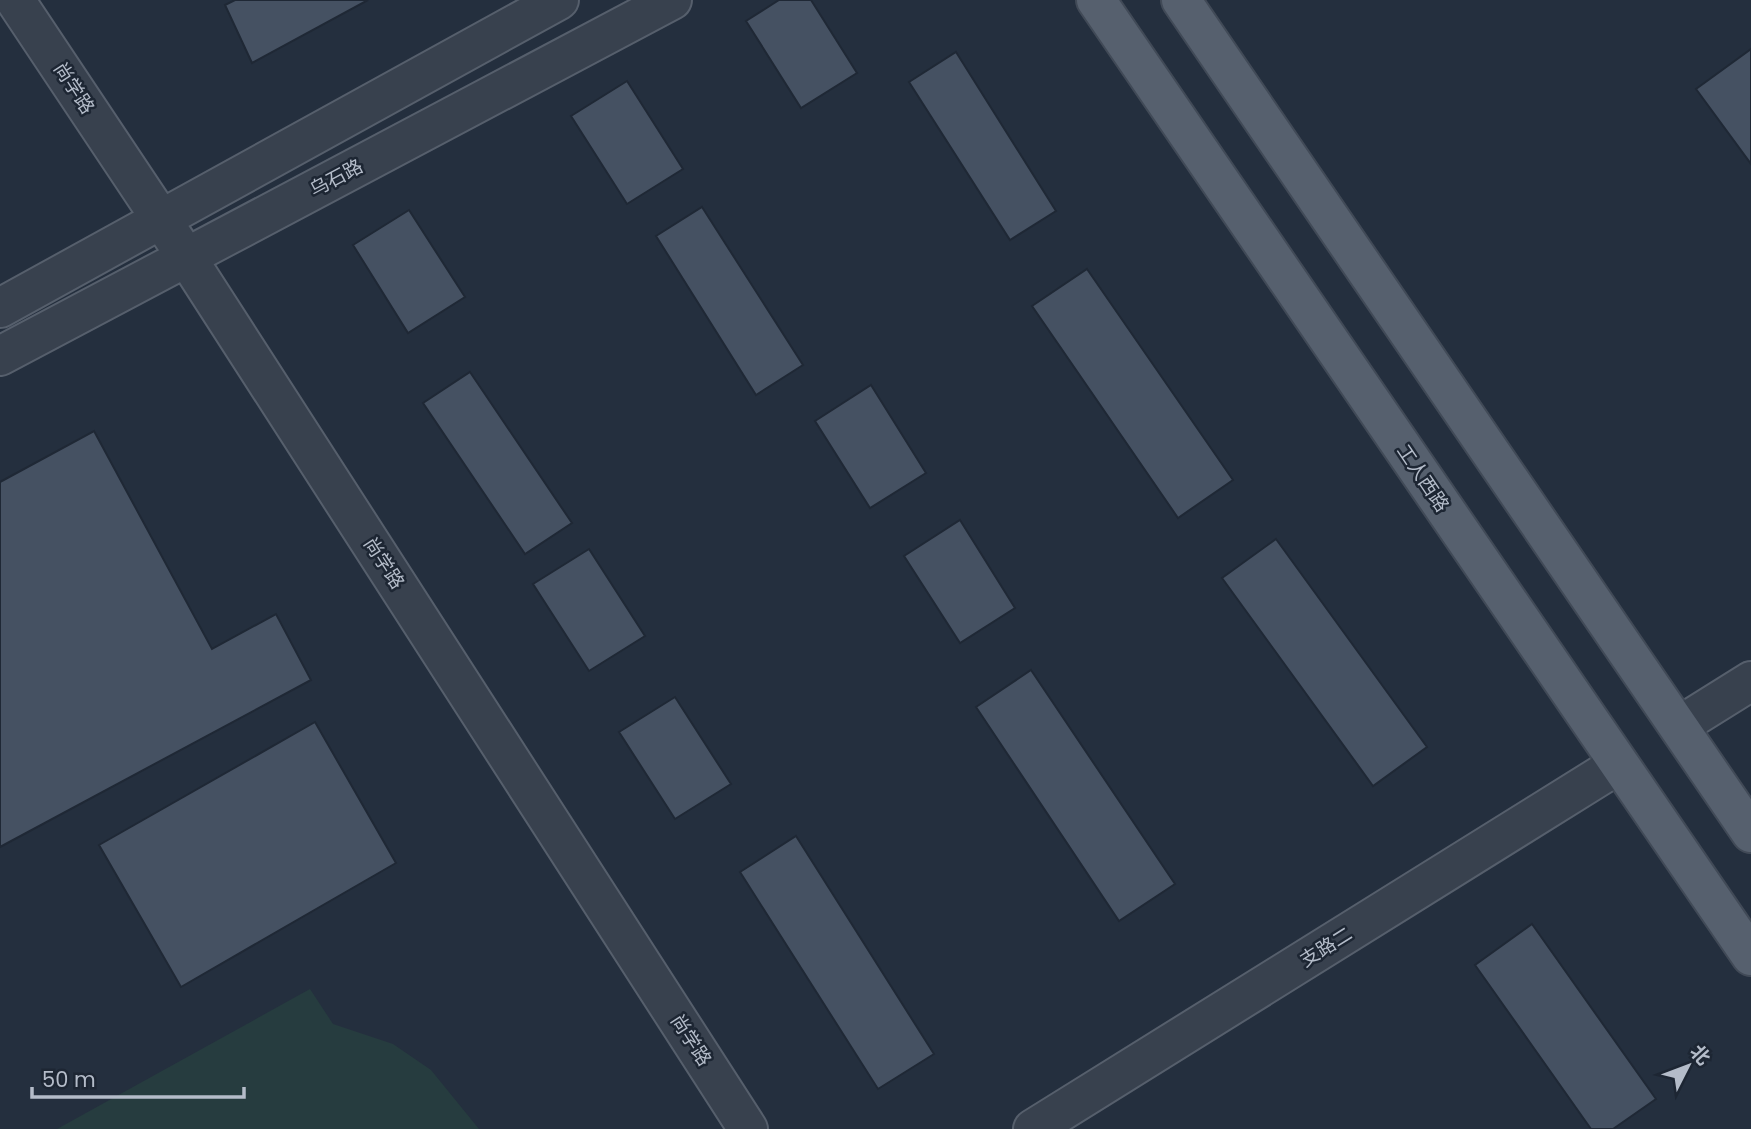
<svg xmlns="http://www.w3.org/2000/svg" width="1751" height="1129" viewBox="0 0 1751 1129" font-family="Poppins,'Noto Sans SC',sans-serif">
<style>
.pitch{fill:#263c3f}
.building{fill:#455162;stroke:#1f2835;stroke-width:2}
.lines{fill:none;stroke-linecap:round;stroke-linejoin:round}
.minor-casing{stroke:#565f6c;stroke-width:42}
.major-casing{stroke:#414a57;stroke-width:42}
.minor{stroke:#38414e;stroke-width:38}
.major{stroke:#56606e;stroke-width:38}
.labels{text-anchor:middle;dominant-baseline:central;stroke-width:5;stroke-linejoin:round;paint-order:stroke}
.street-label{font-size:19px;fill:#b4bcc9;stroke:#1d2633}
</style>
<rect width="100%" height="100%" fill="#242f3e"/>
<path class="pitch" d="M310 989 333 1024 393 1044 431 1070 479 1129H57Z"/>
<path class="building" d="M235 0H368L252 63 225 5Z
M779 0H811L857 73 801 108 746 21Z
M1751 49V164L1696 89Z
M956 52 1056 211 1010 240 909 82Z
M627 81 683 169 627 204 571 116Z
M702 207 803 365 756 395 656 236Z
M409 210 465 297 408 333 353 245Z
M1087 269 1233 480 1178 518 1032 306Z
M470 372 572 523 525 554 423 403Z
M871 385 926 473 870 508 815 421Z
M94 431 212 649 276 614 311 680 0 847V482Z
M960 520 1015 608 960 643 904 556Z
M1276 539 1427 747 1373 786 1222 578Z
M589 549 645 636 589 671 533 584Z
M1031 670 1175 884 1119 921 976 707Z
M675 697 731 784 675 819 619 732Z
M315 722 396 863 181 987 99 845Z
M796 836 934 1054 878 1089 740 872Z
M1532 924 1656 1099 1613 1129H1591L1475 965Z"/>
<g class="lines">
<g class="minor-casing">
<path id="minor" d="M15 0 187 258 748 1129
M0 308 559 0
M0 356 672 0
M1679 726 1751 681
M1033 1129 1619 764"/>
</g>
<g class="major-casing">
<path id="major" d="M1096 0 1751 956
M1181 0 1751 833"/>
</g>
<use href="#minor" class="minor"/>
<use href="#major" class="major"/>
</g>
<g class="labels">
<g class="street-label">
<text transform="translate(74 88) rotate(57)">尚学路</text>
<text transform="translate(336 178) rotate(-28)">乌石路</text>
<text transform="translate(1423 478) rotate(56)">工人西路</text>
<text transform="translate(384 563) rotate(57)">尚学路</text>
<text transform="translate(1326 947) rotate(-32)">支路二</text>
<text transform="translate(691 1040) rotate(57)">尚学路</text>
</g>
</g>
<g transform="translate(1688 1066) rotate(48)" stroke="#1d2633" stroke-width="5" paint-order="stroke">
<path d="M0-5L12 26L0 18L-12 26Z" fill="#b4bcc9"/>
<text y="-10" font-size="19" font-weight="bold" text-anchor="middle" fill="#b4bcc9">北</text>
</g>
<path d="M32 1087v10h212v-10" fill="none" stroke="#b4bcc9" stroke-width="3.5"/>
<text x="42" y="1087" font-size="21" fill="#b4bcc9" stroke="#1d2633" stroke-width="5" paint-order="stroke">50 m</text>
</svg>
